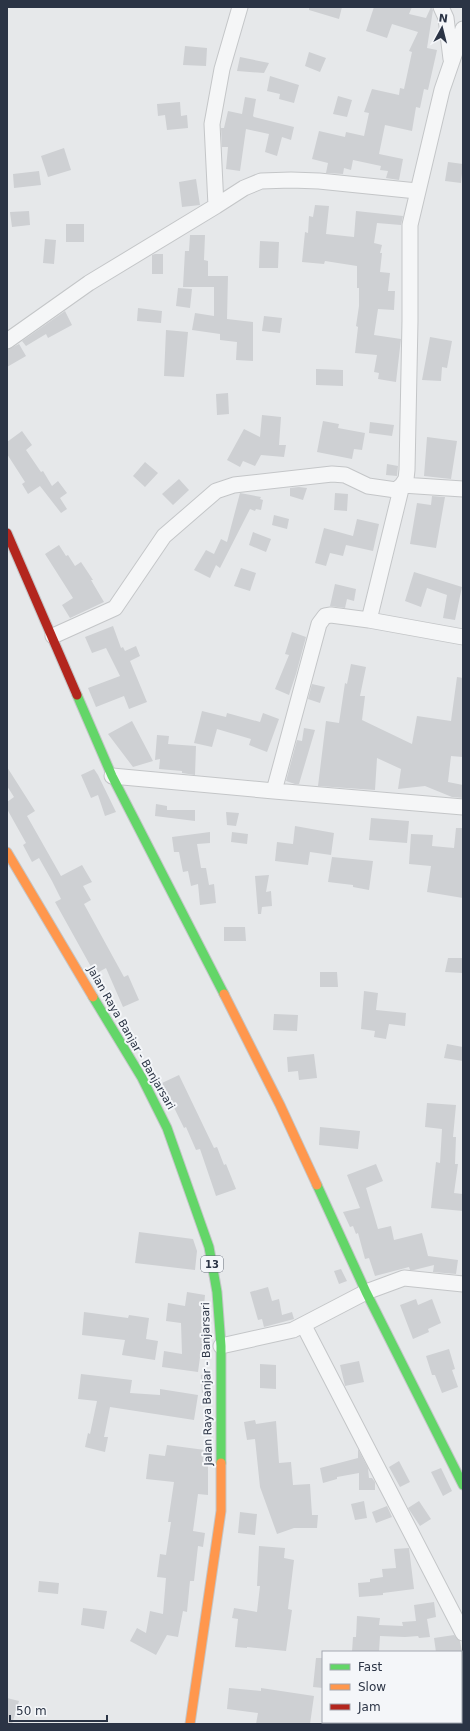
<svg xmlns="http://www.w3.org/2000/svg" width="470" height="1731" viewBox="0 0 470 1731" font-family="'DejaVu Sans',sans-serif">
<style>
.building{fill:#ced0d3}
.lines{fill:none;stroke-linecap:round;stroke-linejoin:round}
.street-casing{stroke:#c4c6c8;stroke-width:17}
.fast-casing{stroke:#c4c6c8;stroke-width:11}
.slow-casing{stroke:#c4c6c8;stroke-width:11}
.jam-casing{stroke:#c4c6c8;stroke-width:11}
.street{stroke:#f5f6f7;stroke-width:15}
.fast{stroke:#63d668;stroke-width:9}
.slow{stroke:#ff974d;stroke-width:9}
.jam{stroke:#b3261e;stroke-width:9}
.labels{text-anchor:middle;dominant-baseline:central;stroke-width:4;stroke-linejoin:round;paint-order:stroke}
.shield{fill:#f4f6f9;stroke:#676e7b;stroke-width:1}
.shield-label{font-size:10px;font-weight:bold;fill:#2b3445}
.street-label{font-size:11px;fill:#2b3445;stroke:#f4f6f9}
</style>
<rect width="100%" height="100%" fill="#e6e8ea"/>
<path class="building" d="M309 7H342L339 19 309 10Z
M374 7H412L409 14 426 18 431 7 433 10 427 48 437 50 435 59 428 90 424 89 420 108 416 107 412 131 385 125 379 154 403 159 399 180 386 178 388 171 380 170 381 166 353 160 351 170 344 168 343 174 326 173 328 163 312 159 319 131 345 137 346 132 364 136 369 113 364 112 372 89 399 95 400 88 404 89 412 52 409 51 418 32 392 24 387 38 366 31Z
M185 46 207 48 206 66 183 65Z
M309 52 326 58 320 72 305 66Z
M240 57 269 63 264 73 237 71Z
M270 76 299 85 294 103 279 99 280 94 267 91Z
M338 96 352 100 347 117 333 114Z
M245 97 256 99 253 116 254 117 294 127 291 140 282 137 277 156 265 152 269 134 246 129 240 171 226 169 228 147H222L221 128H224L228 111 242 114Z
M180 102 181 116 187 115 188 128 167 130 165 115 158 116 157 104Z
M64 148 71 170 48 177 41 156Z
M448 162 463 164 461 183 445 181Z
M39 171 41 185 14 188 13 174Z
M196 179 200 205 182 207 179 182Z
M315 205 329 206 326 234 354 237 356 211 403 216 401 225 377 223 374 243 382 245 380 253H382L380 272 390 273 388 291H395L394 310 378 309 374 335 401 339 396 382 378 379 379 373 374 372 377 355 355 353 358 327 356 326 359 306V288H357V266L325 261 324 264 302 262 305 232 308 233 309 216 313 217Z
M29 211 30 225 12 227 10 212Z
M66 224H84V242H66Z
M190 235H205L204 260 208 261V276H228L227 319 253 322V361L236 360 237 342 220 340V334L192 330 195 313 214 316V287H183L185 251H189Z
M45 239 56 240 54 264 43 263Z
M260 241 279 242 278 268H259Z
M155 254H163V274H152V255Z
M178 288 192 289 190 308 176 306Z
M138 308 162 311 161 323 137 321Z
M65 311 72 325 48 338 46 334 26 346 22 341Z
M264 316 282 318 280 333 262 331Z
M166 330 188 332 184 377 164 376Z
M430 337 452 341 447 368 442 367 441 381 422 380Z
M19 344 26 356 7 367V350Z
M316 369 343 370V386L316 385Z
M228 393 229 414 217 415 216 394Z
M262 415 281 417 279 445H286L284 457 261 455 255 466 243 461 240 467 227 460 244 429 260 437Z
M323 421 339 424 338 428 365 433 362 450 354 449 352 459 317 452Z
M370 422 394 425 392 436 369 433Z
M22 431 32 445 26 450 41 472 43 471 52 486 58 481 67 493 60 498 67 509 61 513 40 486 28 494 22 484 25 482 7 454V442Z
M427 437 457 441 451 479 424 476Z
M145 462 158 473 145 487 133 476Z
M387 464 398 466 397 476 386 475Z
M179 479 189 490 173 505 162 494Z
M299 487 307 488 303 500 290 496V488Z
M240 493 261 497 260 499 263 500 261 510 256 509 255 511 250 509 220 568 216 565 210 578 194 570 206 550 214 554 221 539 227 542Z
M335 493 348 494 347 511 334 510Z
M432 496 445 497 436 548 410 544 417 503 431 505Z
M274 515 289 519 287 529 272 525Z
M357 519 379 524 373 551 346 545 343 556 330 553 326 566 315 563 324 528 353 536Z
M253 532 271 539 266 552 249 545Z
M59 545 66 556 68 555 75 566 81 562 93 580H91L104 602 70 618 62 605 73 598 45 554Z
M241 568 256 573 250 591 234 586Z
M414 572 462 587 455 620 443 618 447 595 427 588 421 607 405 601Z
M335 584 356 589 354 601 347 599 345 608 330 606Z
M113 626 121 648 123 647 125 651 136 646 140 656 130 661 147 702 129 709 124 696 96 707 88 688 120 676 106 648 92 653 85 637Z
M292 632 306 637 296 674 289 695 275 689 289 655 285 654Z
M351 664 366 667 360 696H365L362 720 412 744 417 716 451 721 457 677 463 678V757L451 756 448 782 463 785V798L452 797 425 786 398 789 401 769 377 758 375 790 318 786 326 721 339 723 345 683 347 684Z
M312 684 325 687 320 703 308 699Z
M202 711 226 717 227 713 260 722 263 713 279 719 267 752 249 745 251 739 217 729 212 747 194 743Z
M132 721 153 761 133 767 108 734Z
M304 728 315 730 299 784H295L286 781 297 740 302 741Z
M157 735 169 736 168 744 196 746 195 775 182 773V771L159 769 160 759 155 760Z
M7 767 35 811 27 816 61 876 82 865 92 882 83 886 91 900 84 904 124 977 128 975 139 1000 123 1007 106 968 95 974 55 902 61 899 52 881 39 858 32 862 23 845 26 843 7 809V802L14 797 7 786Z
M94 769 98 775 116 812 105 816 98 795 91 798 81 775Z
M156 804 167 806V810H195V821L155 816Z
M226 812 239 813 236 826 227 825Z
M371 818 409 821 407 843 369 840Z
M295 826 334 833 331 855 310 852 308 865 275 861 277 842 293 844Z
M456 828H463V898L427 892 431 866 409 864 411 834 433 835 432 846 454 848Z
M210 832V843L197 844 201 868H206L209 885 214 884 216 903 200 905 198 884 191 886 188 871 183 872 179 852H174L172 837Z
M232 832 248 834 247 844 231 842Z
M332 857 373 861 369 890 353 887V885L328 882Z
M269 875 266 892 271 891 272 906 262 907 261 914H258L255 876Z
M224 927H245L246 941H224Z
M448 958H463V973L445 972Z
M320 972H337L338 987H320Z
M364 991 378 993 376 1010 406 1013 405 1026 389 1024 386 1039 374 1037 375 1031 361 1029Z
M274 1014 298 1015 297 1031 273 1030Z
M447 1044 463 1047V1061L444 1058Z
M314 1054 317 1078 299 1080 298 1071 288 1072 287 1057Z
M179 1075 214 1148 217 1147 224 1165 226 1164 236 1189 216 1196 200 1149 196 1150 186 1127 184 1128 162 1083Z
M427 1103 456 1105 453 1137H456L455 1164H458L454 1193 463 1194V1211L431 1208 436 1162 440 1163 442 1129 425 1127Z
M320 1127 360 1131 358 1149 319 1145Z
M376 1164 383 1181 366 1188 378 1229 391 1226 394 1240 422 1233 428 1256 458 1260 456 1274 433 1272 434 1265 414 1270H410L409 1267 375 1276 369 1258 365 1259 358 1233 356 1234 353 1226 350 1227 343 1212 360 1208 347 1175Z
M139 1232 193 1239 197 1251 195 1270 135 1263Z
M341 1269 347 1281 339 1284 334 1271Z
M268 1287 272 1301 279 1299 282 1315 292 1312 294 1319 264 1327 262 1319 258 1320 250 1292Z
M187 1292 205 1295 202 1327H205L206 1349 201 1350 198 1372 162 1367 164 1351 182 1354 181 1323 166 1321 168 1303 185 1306Z
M416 1299 418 1305 432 1299 441 1323 428 1329 429 1332 413 1339 400 1305Z
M84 1312 128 1318 129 1315 149 1318 146 1339 158 1341 155 1360 122 1355 125 1340 82 1335Z
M449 1349 455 1369 452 1370 458 1387 442 1393 435 1375H432L426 1356Z
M359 1361 364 1382 345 1386 340 1365Z
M260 1364 276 1365V1389L260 1388Z
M81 1374 132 1380 130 1393 160 1395V1389L198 1395 194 1420 110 1407 104 1437H108L105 1452 85 1447 88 1433 90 1434 97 1401 78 1399Z
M208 1374V1393H202L201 1375Z
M255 1420 256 1424 276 1421 279 1463 291 1462 293 1485 310 1484 312 1515H318L317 1528H294L277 1534 260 1487 255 1439 247 1440 244 1422Z
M167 1445 205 1450 203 1461 208 1462V1495L198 1494 193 1531 205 1533 203 1547 198 1546 194 1581H190L187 1612 183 1611 178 1637 167 1635 156 1655 130 1641 137 1628 146 1633 150 1611 163 1614 166 1578 157 1577 160 1554 166 1555 171 1522H168L174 1482 146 1479 149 1454 165 1456Z
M358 1449 368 1468 369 1478H372L375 1482V1490H359V1473L337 1477V1479L323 1483 320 1468 358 1458Z
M399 1461 410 1482 400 1487 389 1467Z
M441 1468 452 1491 443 1496 431 1472Z
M364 1501 367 1518 355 1520 351 1504Z
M419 1501 431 1519 420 1526 408 1508Z
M387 1506 392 1517 376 1523 372 1512Z
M240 1512 257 1514 255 1535 238 1533Z
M259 1546 285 1548 284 1558 294 1560 288 1609 292 1610 286 1651 247 1647V1648L235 1647 238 1619 232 1618 234 1608 257 1612 260 1586H257Z
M409 1548 414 1589 383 1593V1595L359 1597 358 1583 370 1582V1579L383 1577 382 1569 396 1568 394 1549Z
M39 1581 59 1583 58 1594 38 1592Z
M434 1602 436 1617 427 1619 430 1637 419 1638 418 1636 405 1637 380 1636 379 1652H352L353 1637H356L357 1616 380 1618 379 1625 403 1626 402 1622 416 1621 414 1605Z
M83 1608 107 1611 104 1629 81 1625Z
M454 1635 460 1641 462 1652H436L434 1638Z
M316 1658H323V1688L313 1687Z
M229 1688 261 1691V1688L314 1696 310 1724H256L258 1713 227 1709Z
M7 1698 19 1701 12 1724H7Z"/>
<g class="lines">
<g class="street-casing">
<path id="street" d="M441 7 446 18 451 59
M216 206 244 188 261 181 291 180 319 181 417 191
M7 341 89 283 216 206 212 124 222 69 240 7
M369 620 402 485 463 489
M53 636 115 608 164 536 216 491 234 485 332 474 345 475 368 486 396 490 402 485 406 479 407 470 410 321V225L442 90 463 29
M112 776 274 791 463 807
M274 791 319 624 325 616 331 615 369 620 463 637
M304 1326 463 1633
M221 1346 293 1330 366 1292 404 1278 463 1284"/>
</g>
<g class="fast-casing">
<path id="fast" d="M77 695 112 776 224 994
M93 997 142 1078 167 1128 209 1247 217 1292 221 1346V1463
M317 1185 366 1292 463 1485"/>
</g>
<g class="slow-casing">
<path id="slow" d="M7 852 93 997
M224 994 280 1105 317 1185
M190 1724 221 1511V1463"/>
</g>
<g class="jam-casing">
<path id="jam" d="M7 533 77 695"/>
</g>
<use href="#street" class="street"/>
<use href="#fast" class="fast"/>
<use href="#slow" class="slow"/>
<use href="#jam" class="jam"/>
</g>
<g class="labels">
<rect class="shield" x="201" y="1256" width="22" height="16" rx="3"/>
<g class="shield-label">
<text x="212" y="1264">13</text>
</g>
<g class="street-label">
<text transform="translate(131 1038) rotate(60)">Jalan Raya Banjar - Banjarsari</text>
<text transform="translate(207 1384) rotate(-91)">Jalan Raya Banjar - Banjarsari</text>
</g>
</g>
<rect width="470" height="1731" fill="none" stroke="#2b3445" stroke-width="16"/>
<rect x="322" y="1651" width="140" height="72" fill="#f4f6f9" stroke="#a4a8b1"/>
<rect x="330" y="1664" width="20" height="6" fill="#63d668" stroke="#a4a8b1"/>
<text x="358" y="1671" font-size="12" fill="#2b3445">Fast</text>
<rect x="330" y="1684" width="20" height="6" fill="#ff974d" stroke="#a4a8b1"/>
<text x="358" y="1691" font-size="12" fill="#2b3445">Slow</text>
<rect x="330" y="1704" width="20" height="6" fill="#b3261e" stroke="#a4a8b1"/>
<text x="358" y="1711" font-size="12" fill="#2b3445">Jam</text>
<g transform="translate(442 28) rotate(7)" stroke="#f4f6f9" stroke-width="3" paint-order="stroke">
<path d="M0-3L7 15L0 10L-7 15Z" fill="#2b3445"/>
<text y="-6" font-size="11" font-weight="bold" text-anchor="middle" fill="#2b3445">N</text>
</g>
<path d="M10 1715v6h97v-6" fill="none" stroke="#2b3445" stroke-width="2"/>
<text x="16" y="1715" font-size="12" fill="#2b3445" stroke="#f4f6f9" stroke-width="3" paint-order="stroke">50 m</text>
</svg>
